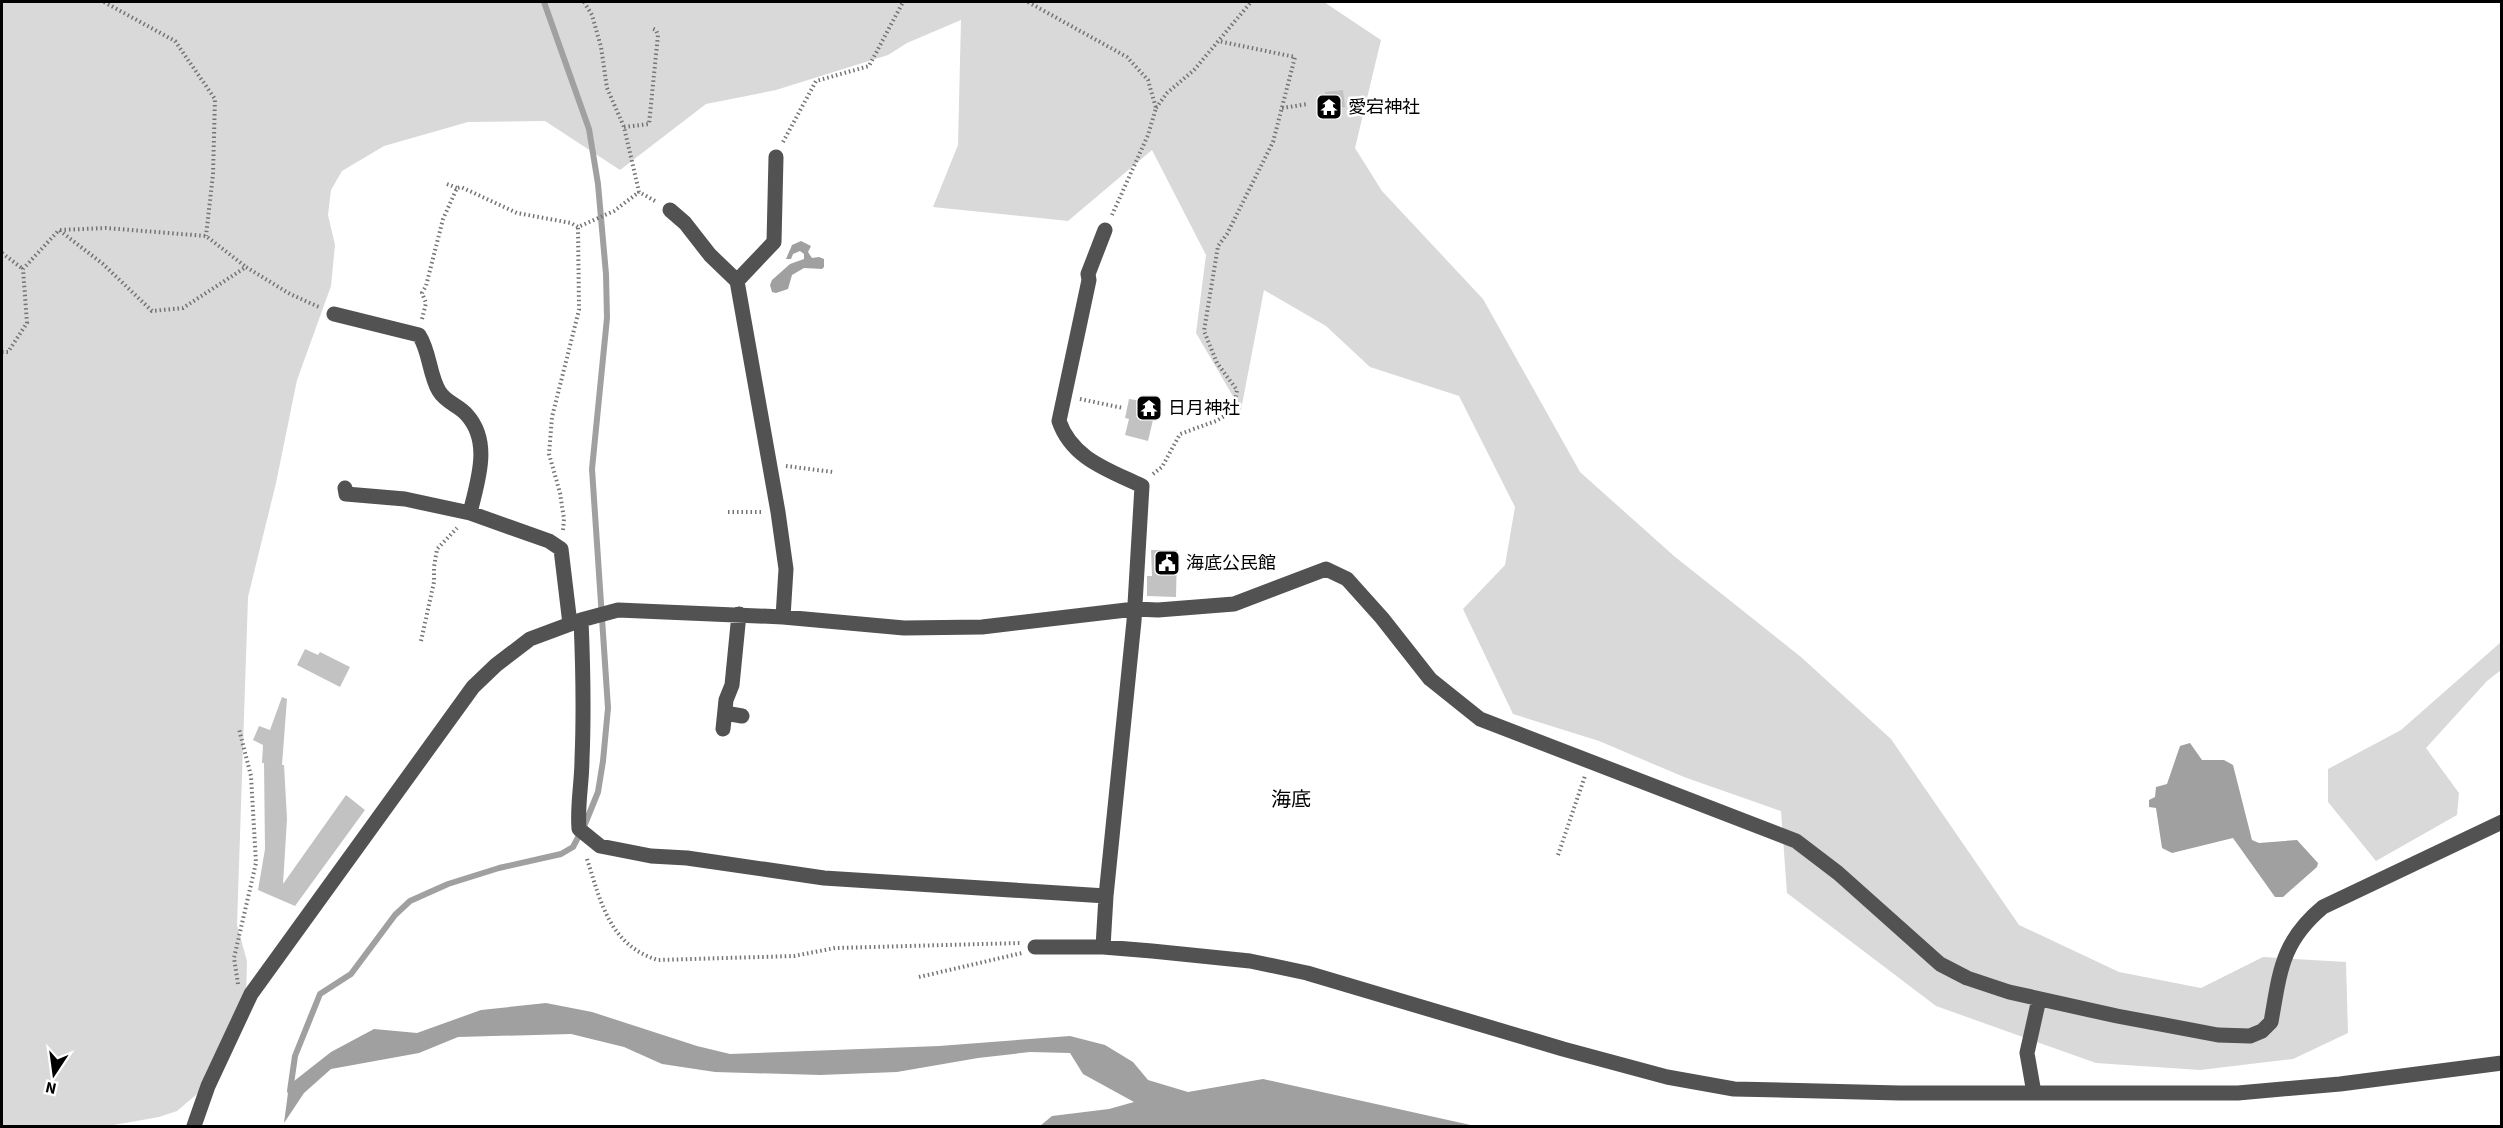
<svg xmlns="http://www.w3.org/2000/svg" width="2503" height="1128" viewBox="0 0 2503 1128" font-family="'Source Sans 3','Noto Sans JP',sans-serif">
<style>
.green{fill:#d9d9d9}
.water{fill:#a0a0a0}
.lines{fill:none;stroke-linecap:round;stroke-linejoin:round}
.stream{stroke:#a0a0a0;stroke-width:6}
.building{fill:#c2c2c2}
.path{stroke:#747474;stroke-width:4;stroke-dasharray:1.5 3;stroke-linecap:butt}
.minor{stroke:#525252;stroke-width:15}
.labels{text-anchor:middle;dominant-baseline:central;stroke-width:5;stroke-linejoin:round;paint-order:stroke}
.poi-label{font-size:18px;fill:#000;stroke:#fff;text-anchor:start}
.neighbourhood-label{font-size:20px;fill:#000;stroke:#fff}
</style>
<rect width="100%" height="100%" fill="#fff"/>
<path class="green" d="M2 2H1324L1381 40 1355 148 1382 191 1483 299 1580 472 1674 556 1801 657 1891 739 2019 925 2119 972 2201 988 2263 957 2346 962 2348 1033 2293 1059 2200 1070 2096 1063 1936 1006 1787 893 1781 811 1684 777 1599 741 1513 714 1463 609 1505 565 1515 507 1459 396 1370 367 1326 326 1264 290 1241 410 1196 333 1206 255 1152 150 1068 221 933 207 958 145 961 20 907 43 888 55 776 90 706 104 620 170 545 121 468 122 384 146 342 171 331 190 328 215 335 245 331 286 297 380 276 483 248 597 237 925 247 961 246 1000 197 1094 177 1111 159 1117 108 1126H2Z
M2501 642V670L2487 681 2426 748 2459 793 2457 815 2376 861 2328 802V769L2401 730Z"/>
<path class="water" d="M801 241 811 246 808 252 812 258 819 257 824 259V267L822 269 804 268 792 275 788 289 776 293 772 292 770 285 772 280 790 264 804 259V254L800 251 793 254 791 259H786L792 245Z
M2190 743 2202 760H2224L2233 765 2252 840 2259 843 2297 840 2318 863 2317 867 2283 897H2275L2233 838 2172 853 2162 848 2156 808 2149 807V800L2155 797 2156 787 2167 784 2180 746Z
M546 1003 592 1012 697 1046 730 1054 939 1046 1070 1036 1105 1045 1133 1062 1148 1080 1188 1092 1263 1079 1475 1126H1040L1052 1116 1109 1109 1134 1102 1083 1074 1070 1053 1030 1052 978 1058 897 1072 820 1075 715 1072 662 1064 624 1047 571 1034 458 1037 419 1053 331 1069 304 1093 284 1123 289 1085 331 1052 374 1029 417 1033 481 1010Z"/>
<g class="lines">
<path class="stream" d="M290 1091 295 1056 320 994 351 974 395 915 410 901 448 884 499 868 561 854 573 847 585 824 598 792 603 761 608 708 592 469 607 318 606 274 598 184 589 129 544 2"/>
</g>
<path class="building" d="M1343 90 1345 107 1327 109 1325 92Z
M1129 399 1157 403 1148 441 1125 435 1129 419 1125 418Z
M1151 550H1177L1176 597 1147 596V576H1152Z
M305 649 318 655 320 652 350 667 340 687 297 665Z
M282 697 287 699 282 765H284L287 819 283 884 346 795 365 810 295 906 258 890 265 849 264 763H262L263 745 253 740 259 726 270 730Z"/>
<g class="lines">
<path class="path" d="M104 2 175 41 215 99 213 174 206 236
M584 2 592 15 601 47 607 88 624 127 639 192 655 201
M1028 2 1127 57 1148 80 1156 108 1148 135 1112 215
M1156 108 1167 93 1194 70 1251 2
M1282 108 1308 104
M624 127 649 124 658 35 656 30 651 28
M783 142 816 81 869 66 903 2
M447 184 457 188
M60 230 106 228 206 236 246 267
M2 253 23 269
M422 319 426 303 422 293 426 286 443 219 457 188 461 187 517 213 571 223 578 227 614 211 639 192
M2 352H8L27 323 23 269 59 230 103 264 152 311 183 308 246 267 290 294 319 307
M1080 399 1123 408
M786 466 833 472
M1153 474 1162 467 1180 434 1216 421 1233 411 1237 390 1217 363 1204 331 1218 246 1227 234 1273 142 1295 57 1218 41
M728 512H763
M563 530 564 519 560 493 549 454 552 417 579 310 578 227
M421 641 434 582V567L437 549 457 528
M1558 855 1585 776
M587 859C601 902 609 945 658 960L794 956 835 948 1020 943
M919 977 1022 953
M238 984 234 958 256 863 251 776 239 729"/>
<path class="minor" d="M670 210 685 223 710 255 737 281 778 512 786 569 783 617
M737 281 774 242 776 157
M334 314 419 335C430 352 429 374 439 391 446 403 459 405 467 415 492 443 477 482 470 513L549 541 561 549 570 624
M345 488 346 494 405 499 470 513
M581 620C583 666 584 712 582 759 582 783 577 805 579 829L600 846 651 856 687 858 824 878 1106 896
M725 713 742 716
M723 729 726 700 732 685 739 614
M1035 947H1103L1152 951 1250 961 1307 973 1563 1049 1667 1077 1734 1089 1900 1093H2238L2340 1084 2502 1063
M1103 947 1106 896 1134 621 1142 486C1109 470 1072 459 1059 421L1089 280 1088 274 1105 230
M2034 1093 2027 1053 2039 999
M194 1126 208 1086 251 994 473 687 496 665 530 639 581 620 618 610 783 617 904 628 982 627 1135 609 1158 610 1234 604 1326 569 1347 579 1382 618 1430 679 1480 719 1796 841 1838 873 1940 964 1967 978 2009 992 2117 1016 2218 1035 2250 1036 2262 1031 2271 1022C2280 972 2281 942 2323 907L2502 822"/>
</g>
<defs>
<g id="temple-square" transform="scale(1.35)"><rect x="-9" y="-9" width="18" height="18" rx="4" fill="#000" stroke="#fff"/><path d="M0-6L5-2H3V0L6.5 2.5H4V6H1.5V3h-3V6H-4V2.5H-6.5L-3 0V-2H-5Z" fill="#fff"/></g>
<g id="civic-square" transform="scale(1.35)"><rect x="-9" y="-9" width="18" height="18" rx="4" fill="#000" stroke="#fff"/><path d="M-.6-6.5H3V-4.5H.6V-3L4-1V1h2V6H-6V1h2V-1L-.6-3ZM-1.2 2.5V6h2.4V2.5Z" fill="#fff"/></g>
</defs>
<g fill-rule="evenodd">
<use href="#temple-square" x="1329" y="107"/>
<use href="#temple-square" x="1149" y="408"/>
<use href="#civic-square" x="1167" y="563"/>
</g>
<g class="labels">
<g class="poi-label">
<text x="1348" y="107">愛宕神社</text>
<text x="1168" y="408">日月神社</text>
<text x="1186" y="563">海底公民館</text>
</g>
<g class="neighbourhood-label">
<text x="1291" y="800">海底</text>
</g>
</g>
<rect width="2503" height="1128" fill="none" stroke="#000000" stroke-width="6"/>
<g transform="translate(54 1074) rotate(193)" stroke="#ffffff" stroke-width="4.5" paint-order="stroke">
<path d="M0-4.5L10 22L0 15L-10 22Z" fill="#000000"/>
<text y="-9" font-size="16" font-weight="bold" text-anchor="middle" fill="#000000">N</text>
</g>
</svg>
